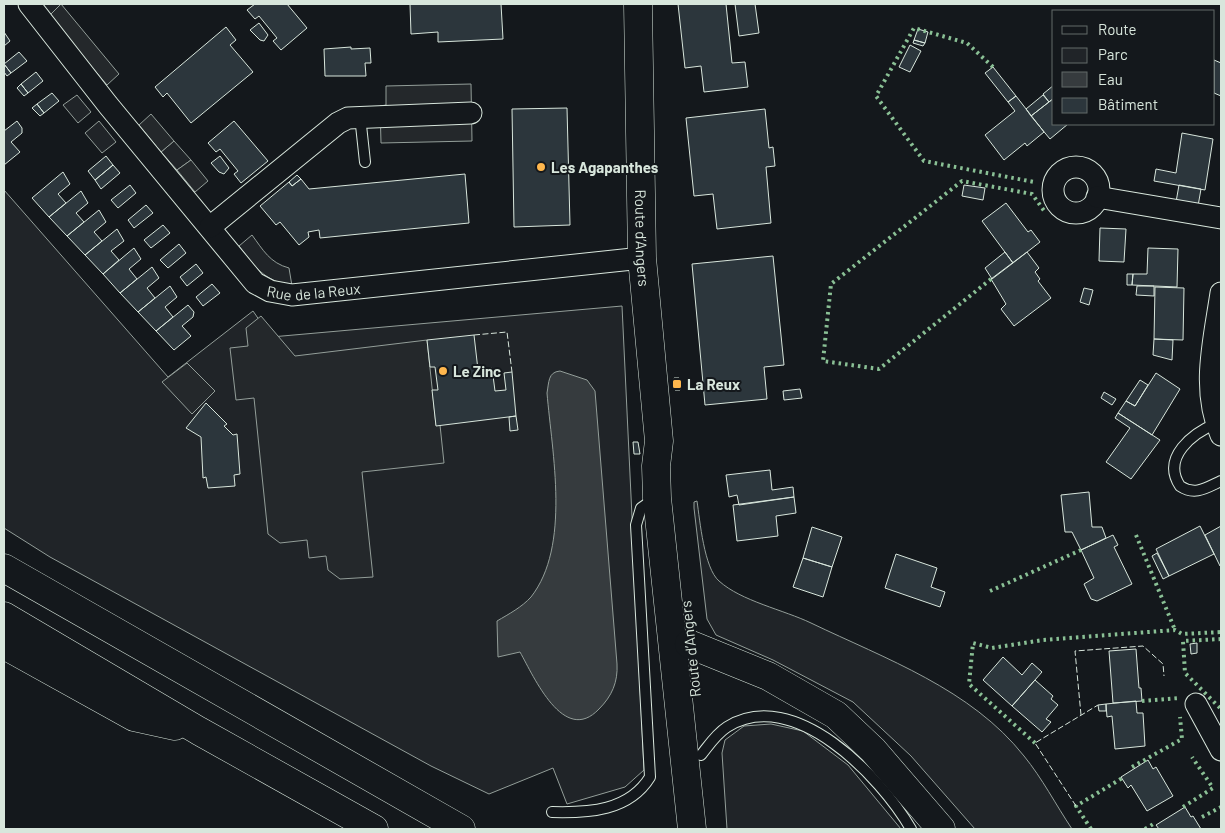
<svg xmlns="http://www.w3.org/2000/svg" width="1225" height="833" viewBox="0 0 1225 833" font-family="Barlow,sans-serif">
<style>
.green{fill:#202428;stroke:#939e99}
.parking{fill:#24282b;stroke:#939e99}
.water{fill:#363b3e;stroke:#939e99}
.building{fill:#2c363c;stroke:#d8e6dc}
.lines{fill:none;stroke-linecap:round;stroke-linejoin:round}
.lane-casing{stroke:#d8e6dc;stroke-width:12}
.street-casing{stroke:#d8e6dc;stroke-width:23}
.secondary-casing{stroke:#d8e6dc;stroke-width:29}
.highway-casing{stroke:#d8e6dc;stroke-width:29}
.lane{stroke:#14181c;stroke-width:10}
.street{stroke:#14181c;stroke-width:21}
.secondary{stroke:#14181c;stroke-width:28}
.highway{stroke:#14181c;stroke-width:28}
.hedge{stroke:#8ac095;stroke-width:4;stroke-dasharray:2.5 4;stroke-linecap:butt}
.fence{stroke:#d8e6dc;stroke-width:1;stroke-dasharray:6 2.5;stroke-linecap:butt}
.poi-dot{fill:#ffb74d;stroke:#14181c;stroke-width:2}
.labels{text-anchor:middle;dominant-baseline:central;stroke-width:4;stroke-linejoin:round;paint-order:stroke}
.poi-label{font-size:15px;font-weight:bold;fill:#d8e6dc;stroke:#14181c;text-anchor:start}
.street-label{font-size:15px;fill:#d8e6dc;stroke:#14181c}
</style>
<rect width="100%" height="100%" fill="#14181c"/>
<path class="green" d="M40 4H61L49 16Z
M77 95 91 112 78 123 63 105Z
M99 121 116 142 102 153 85 133Z
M174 141 191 160 177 170 161 152Z
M4 190 168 377 253 311 271 337 622 306 644 770 625 787 567 804 553 768 489 794 431 766 50 557 4 528Z
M252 235C263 250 270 263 289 268L292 286C263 280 256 268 239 246Z
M697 501C700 521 704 568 719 581 741 601 784 610 811 623 886 659 971 689 1024 756 1042 778 1056 805 1072 829H975L911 756 853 702 773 660 716 635 707 619 694 508V502Z
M771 724 803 731 848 765 901 829H727L722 753 725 740 744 726Z"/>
<path class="parking" d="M61 4 119 74 107 85 49 16Z
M471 84 472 141 381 143 380 106 386 105V86Z
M151 114 174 141 161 152 139 125Z
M191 160 208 181 195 192 177 170Z
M261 316 295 356 427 340 436 425H440L444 463 362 472 373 577 340 579 328 570 326 556 309 558 307 540 280 543 268 534 254 398 236 400 230 348 248 346 246 328Z
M187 363 215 391 192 414 162 382Z"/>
<path class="water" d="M560 371 587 380 595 391 617 664C618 682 612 696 599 709 564 746 534 677 520 652L498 657 497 621C509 614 522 607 531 597 571 546 552 453 547 393 549 382 548 372 560 371Z"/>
<path class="building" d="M255 4H287L307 28 281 50 273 41 277 38 259 16 255 19 247 10Z
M410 4H501L503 39 438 42V32L411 34Z
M678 4H726L732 63 745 62 748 87 704 92 701 66 685 68Z
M735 4H755L759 33 739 36Z
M259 23 268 35 264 41 260 40 250 30Z
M226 27 236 40 230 45 253 72 191 123 167 93 163 97 155 87Z
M918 29 928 32 925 43 914 40Z
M4 32 10 41 4 46Z
M914 40 925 43 923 46 913 43Z
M910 45 921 51 910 72 899 67Z
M351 47V49L370 48 371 63H365L366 76H325L324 49Z
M19 52 27 61 11 73 4 64Z
M1214 60 1221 63V96L1214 93Z
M4 64 11 73 7 76 4 72Z
M993 67 1016 96 1008 102 985 73Z
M36 72 43 81 28 93 21 84Z
M21 84 28 93 24 96 17 88Z
M1054 85V98L1049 102 1043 94Z
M52 93 59 101 44 113 37 104Z
M1043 95 1049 102 1031 116 1026 109Z
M1016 96 1044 132 1027 146 1025 143 1004 160 985 135 1015 111 1008 102Z
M1054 98V124H1068L1050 139 1031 116Z
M37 104 44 113 40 116 32 108Z
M567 108 570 225 514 227 512 109Z
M765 109 769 148 773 147 775 166 766 167 771 223 717 229 713 194 694 196 686 118Z
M17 121 22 128V133L11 142 20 152 4 165V131Z
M234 121 268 161 241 183 234 174 238 171 220 149 216 152 208 143Z
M1182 133 1213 139 1205 190 1154 181 1156 169 1176 173Z
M106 156 113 165 95 180 88 171Z
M220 156 229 168 224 174 219 172 211 163Z
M113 165 120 173 101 189 95 180Z
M63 172 70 184 58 194 66 203 49 217 32 198Z
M465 174 469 223 320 238 319 230 308 232 309 237 299 245 280 222 276 225 260 206 289 182 292 186 301 179 309 189Z
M297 175 301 179 292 186 289 182Z
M130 185 136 193 118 208 111 200Z
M964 185 985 188 983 200 962 196Z
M1179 185 1201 189 1198 206 1176 202Z
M81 191 88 203 76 213 84 222 67 236 49 217Z
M1006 203 1028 232 1031 230 1040 242 1013 263 982 221Z
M146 205 153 213 134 228 128 220Z
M99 210 106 222 94 232 102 241 85 255 67 236Z
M163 225 170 233 151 248 144 240Z
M1100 228 1126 229 1124 262 1099 261Z
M117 229 124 241 111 251 119 260 103 274 85 255Z
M179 244 186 253 168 268 160 260Z
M134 248 141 259 129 269 137 279 120 293 103 274Z
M1148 248 1178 249 1177 287 1132 285 1133 274H1147Z
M1005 252 1013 263 992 279 985 268Z
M1027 252 1039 268 1035 272 1040 279 1038 281 1051 298 1014 326 1001 309 1006 304 991 279Z
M773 256 784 365 764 367 767 399 705 405 692 264Z
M196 264 203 273 187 286 180 277Z
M152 267 159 278 147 288 155 298 138 312 120 293Z
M1127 274H1133L1132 285H1127Z
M212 284 220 293 203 306 196 297Z
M170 286 177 297 165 307 173 317 156 331 138 312Z
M1137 286H1154V296L1136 295Z
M1155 287 1184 288 1183 340 1154 339Z
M1084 288 1093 290 1089 305 1080 302Z
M188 305 194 312 193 317 182 326 191 336 174 350 156 331Z
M474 335 478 370 492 368 495 391 506 390 504 373 512 372 516 416 436 426 432 390H438L435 367H430L427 340Z
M1154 339 1173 340 1172 360 1153 355Z
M1156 373 1180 389 1152 435 1118 413 1126 401 1135 406Z
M674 378H679L680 390H675Z
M1140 380 1148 385 1135 406 1126 401Z
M800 389 802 398 784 400 783 391Z
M1104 392 1116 399 1112 405 1101 398Z
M206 403 227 424 224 426 233 435 237 434 240 474 234 475 235 486 208 488 206 477 203 478 201 437 186 428Z
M1118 413 1160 440 1131 479 1106 462 1130 428 1115 418Z
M516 416 518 430 510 431 509 417Z
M633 442H638L640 454H634Z
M770 470 772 490 793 487 794 497 739 505 737 495 729 497 726 475Z
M1089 492 1092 527H1102L1106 538 1081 550 1072 532H1065L1061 495Z
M794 497 796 513 776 516 778 536 737 541 733 505Z
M1200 526 1214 554 1169 576 1156 549Z
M1221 526V565L1220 566 1205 535Z
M812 527 842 537 832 567 803 558Z
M1113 535 1118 545 1114 547 1132 584 1097 601 1091 599 1084 584 1094 578 1081 550Z
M1157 553 1169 576 1163 579 1152 556Z
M896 554 937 568 931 587 945 592 940 607 885 588Z
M803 558 832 567 823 597 793 587Z
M1197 643V653L1191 654 1190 644Z
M1136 649 1139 688H1141L1142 701 1113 703 1109 651Z
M1003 657 1022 675 1032 663 1042 672 1012 706 983 680Z
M1035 680 1053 696 1051 699 1058 705 1046 719 1051 722 1042 732 1012 706Z
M1136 701 1137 713H1143L1145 746 1115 749 1112 716 1107 717 1106 704Z
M1106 704V711H1099L1098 705Z
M1148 760 1153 769 1156 767 1173 796 1147 811 1131 785 1128 788 1121 777Z
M1185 807 1191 817 1193 816 1201 829H1159L1156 825Z"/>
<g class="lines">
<g class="lane-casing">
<path id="lane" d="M360 116 365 162
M1217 423C1193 433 1161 457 1180 486 1195 496 1206 488 1221 481
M701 755C709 745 716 734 727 727 794 685 881 777 911 829
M552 812C589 813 629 811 650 777L636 525 641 508 654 499"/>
</g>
<g class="street-casing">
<g id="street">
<path id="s1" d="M29 4 108 105 255 283 270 291 292 295 642 258"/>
<circle cx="1076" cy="190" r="23"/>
<path d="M1097 197 1221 218"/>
<path d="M210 227 338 123 348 118 471 113"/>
<path d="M1221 293C1214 341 1201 389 1221 435"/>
<path d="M1196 704 1221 750"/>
</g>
</g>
<g class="secondary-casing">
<g id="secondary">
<path id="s2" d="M638 4 642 258 659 441 656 466 657 498 692 829"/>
<path d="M689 644 768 676 836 715 873 750 941 829"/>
</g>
</g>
<g class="highway-casing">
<path id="highway" d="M4 568 461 829
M4 616 199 731 374 829
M4 645 134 717 175 726"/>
</g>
<use href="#lane" class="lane"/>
<use href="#street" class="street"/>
<use href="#secondary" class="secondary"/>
<use href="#highway" class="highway"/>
<path class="hedge" d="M993 67 967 43 914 28 876 96 924 161 1034 182
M991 279 879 369 823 361 831 284 962 181 1032 194 1045 212
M1136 535 1175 630
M990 591 1081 550
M1221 639 1183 641 1185 673 1221 709
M1142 701 1179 698
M1035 743 969 684 973 643 992 648 1043 640 1135 633 1175 630 1182 634 1221 632
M1132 767 1182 739 1180 717
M1183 807 1213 788 1192 757
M1202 817 1221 807
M1091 829 1076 806 1124 777
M1145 829 1155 823"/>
<path class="fence" d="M474 335 507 332 512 372
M1081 715 1075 651 1143 646 1163 664 1164 676
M1076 806 1035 743 1098 705"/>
</g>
<g class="poi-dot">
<circle cx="541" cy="167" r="5"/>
<circle cx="443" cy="371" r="5"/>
<rect x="672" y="379" width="10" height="10" rx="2.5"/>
</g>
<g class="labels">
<g class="poi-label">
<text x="551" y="167">Les Agapanthes</text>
<text x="453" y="371">Le Zinc</text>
<text x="687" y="384">La Reux</text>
</g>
<g class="street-label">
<text stroke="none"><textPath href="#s2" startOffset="234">Route d’Angers</textPath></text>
<text stroke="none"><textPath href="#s1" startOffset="420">Rue de la Reux</textPath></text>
<text transform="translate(690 649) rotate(-96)">Route d’Angers</text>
</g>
</g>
<rect width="1225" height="833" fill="none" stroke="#d8e6dc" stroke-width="10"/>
<rect x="1052" y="10" width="162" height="115" fill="#14181c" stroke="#626a69"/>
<rect x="1062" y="26" width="25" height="8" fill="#14181c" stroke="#626a69"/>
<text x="1098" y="35" font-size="15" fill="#d8e6dc">Route</text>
<rect x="1062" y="48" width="25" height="15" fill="#202428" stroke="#626a69"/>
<text x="1098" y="60" font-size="15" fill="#d8e6dc">Parc</text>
<rect x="1062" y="72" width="25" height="15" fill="#363b3e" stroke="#626a69"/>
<text x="1098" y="85" font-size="15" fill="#d8e6dc">Eau</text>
<rect x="1062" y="98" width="25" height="15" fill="#2c363c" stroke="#626a69"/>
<text x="1098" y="110" font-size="15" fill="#d8e6dc">Bâtiment</text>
</svg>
